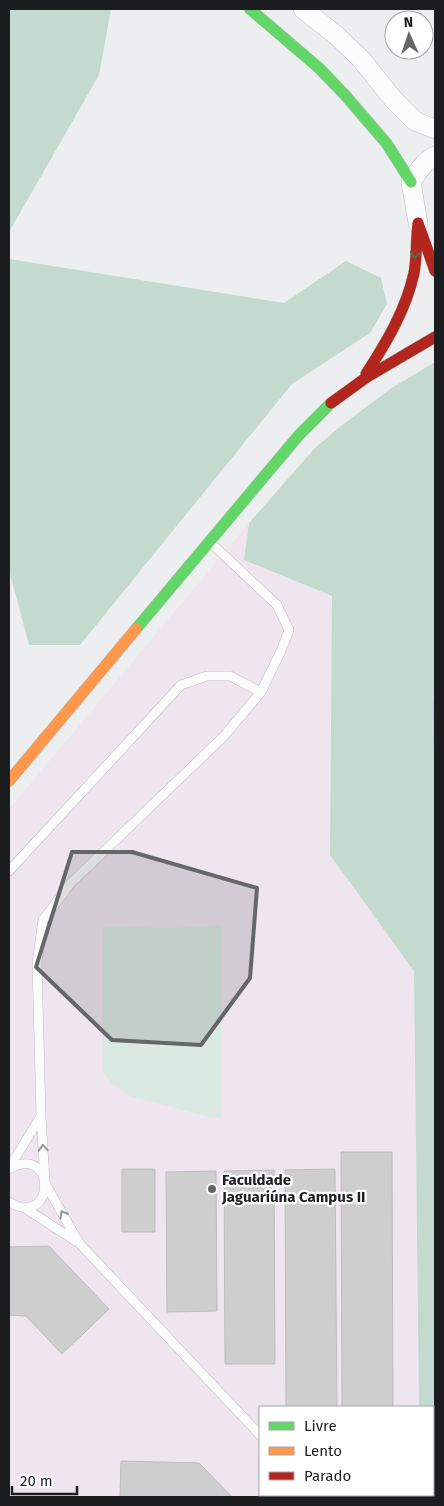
<svg xmlns="http://www.w3.org/2000/svg" width="444" height="1506" viewBox="0 0 444 1506" font-family="'Fira Sans',sans-serif">
<style>
.education{fill:#efe5ee}
.green{fill:#daeae2}
.forest{fill:#c4dace}
.water{fill:#c0cce5}
.building{fill:#cecece;stroke:#bdbdbd}
.lines{fill:none;stroke-linecap:round;stroke-linejoin:round}
.lane-casing{stroke:#bdbdbe;stroke-width:10}
.street-casing{stroke:#bdbdbe;stroke-width:20}
.fast-casing{stroke:#bdbdbe;stroke-width:12}
.slow-casing{stroke:#bdbdbe;stroke-width:12}
.jam-casing{stroke:#bdbdbe;stroke-width:12}
.lane{stroke:#fcfcfd;stroke-width:9}
.street{stroke:#fcfcfd;stroke-width:19}
.fast{stroke:#63d668;stroke-width:11}
.slow{stroke:#ff974d;stroke-width:11}
.jam{stroke:#b3261e;stroke-width:11}
.oneway{stroke:#407a43}
.oneway2{stroke:#979899}
.marked{fill:#656668;fill-opacity:0.2;stroke:#656668;stroke-width:4;stroke-linejoin:round}
.poi-dot{fill:#656668;stroke:#fff;stroke-width:2}
.labels{text-anchor:middle;dominant-baseline:central;stroke-width:4.5;stroke-linejoin:round;paint-order:stroke}
.poi-label{font-size:15px;font-weight:bold;fill:#1c1d1e;stroke:#fff;text-anchor:start}
</style>
<rect width="100%" height="100%" fill="#edeef0"/>
<path class="education" d="M249 523 244 560 332 596 330 855 414 971 419 1407H260V1495H420V1497H9V809Z"/>
<path class="green" d="M221 925V1118L210 1117 129 1096 112 1084 103 1072V926L171 928Z"/>
<path class="forest" d="M9 9H111L99 75 9 232Z
M9 259 284 303 346 261 381 278 387 304 370 333 292 384 80 645H29L9 570Z
M435 362V688L432 705 435 818V1497H420V1495H433V1407H419L414 971 330 855 332 596 244 560 249 523 315 448 342 425 390 389Z"/>
<path class="water" d="M435 688V818L432 705Z"/>
<path class="building" d="M341 1152H392L393 1407H342Z
M122 1169H155V1232H122Z
M335 1169 337 1407H286L285 1170Z
M274 1170 275 1364H225L224 1171Z
M216 1171 217 1311 167 1312 166 1172Z
M49 1246 109 1309 62 1354 26 1316 9 1315V1247Z
M121 1461 199 1463 232 1497H120Z"/>
<g class="lines">
<g class="lane-casing">
<path id="lane" d="M9 871 181 685 207 676H230L261 692
M9 1168 41 1116
M9 1169C57 1142 56 1230 9 1202
M45 1181 41 1116 37 963 43 920 70 884 224 736 261 692 281 651 289 630 277 605 211 543
M46 1185 79 1243 260 1435
M25 1208 77 1242
M317 1495 319 1497"/>
</g>
<g class="street-casing">
<path id="street" d="M303 9 337 36 361 59 393 99 415 121 435 129
M418 223 411 182C418 172 424 161 435 156"/>
</g>
<g class="fast-casing">
<path id="fast" d="M250 9 319 68 345 95 387 144 411 182
M136 629 299 435 331 403"/>
</g>
<g class="slow-casing">
<path id="slow" d="M9 781 136 629"/>
</g>
<g class="jam-casing">
<path id="jam" d="M366 374C386 343 406 310 414 273 417 257 416 240 418 223L435 271
M331 403 367 377 435 337"/>
</g>
<use href="#lane" class="lane"/>
<use href="#street" class="street"/>
<use href="#fast" class="fast"/>
<use href="#slow" class="slow"/>
<use href="#jam" class="jam"/>
</g>
<defs><path id="oneway-chevron" d="M-2-3.5L2.5 0L-2 3.5" fill="none" stroke-width="1.6" stroke-linecap="round" stroke-linejoin="round" transform="scale(1.25)"/></defs>
<use class="oneway" href="#oneway-chevron" transform="translate(415 255) rotate(96)"/>
<g class="oneway2">
<use href="#oneway-chevron" transform="translate(43 1148) rotate(-94)"/>
<use href="#oneway-chevron" transform="translate(63 1214) rotate(-120)"/>
</g>
<path class="marked" d="M72 852H132L257 888 250 978 201 1045 112 1040 36 967Z"/>
<circle class="poi-dot" cx="212" cy="1189" r="5"/>
<g class="labels">
<g class="poi-label">
<text x="222" y="1180">Faculdade<tspan x="222" dy="17">Jaguariúna Campus II</tspan></text>
</g>
</g>
<rect width="444" height="1506" fill="none" stroke="#1c1d1e" stroke-width="20"/>
<rect x="259" y="1406" width="175" height="90" fill="#ffffff" stroke="#a4a5a5"/>
<rect x="269" y="1422" width="25" height="8" fill="#63d668" stroke="#a4a5a5"/>
<text x="304" y="1431" font-size="15" fill="#1c1d1e">Livre</text>
<rect x="269" y="1447" width="25" height="8" fill="#ff974d" stroke="#a4a5a5"/>
<text x="304" y="1456" font-size="15" fill="#1c1d1e">Lento</text>
<rect x="269" y="1472" width="25" height="8" fill="#b3261e" stroke="#a4a5a5"/>
<text x="304" y="1481" font-size="15" fill="#1c1d1e">Parado</text>
<g transform="translate(409 35) rotate(357)"><circle r="24" fill="#ffffff" stroke="#a4a5a5"/>
<path d="M0-4L9 19L0 12L-9 19Z" fill="#656668"/>
<text y="-8" font-size="14" font-weight="bold" text-anchor="middle" fill="#1c1d1e">N</text>
</g>
<path d="M12 1486v8h65v-8" fill="none" stroke="#1c1d1e" stroke-width="2.5"/>
<text x="20" y="1486" font-size="15" fill="#1c1d1e" stroke="#ffffff" stroke-width="4" paint-order="stroke">20 m</text>
</svg>
